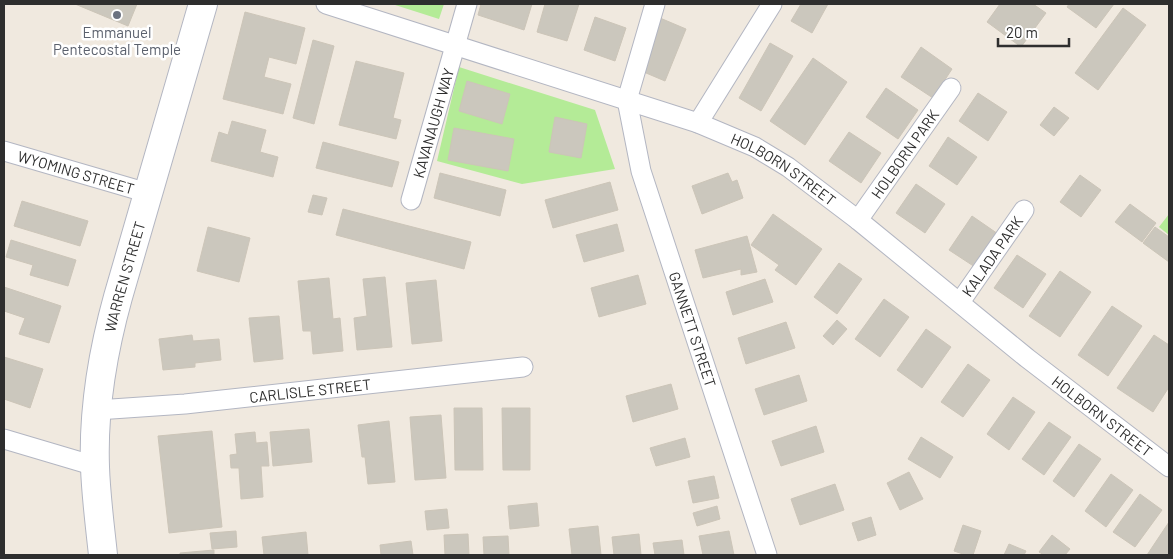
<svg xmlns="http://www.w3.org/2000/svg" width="1173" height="559" viewBox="0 0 1173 559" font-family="Barlow,sans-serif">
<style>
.green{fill:#b4eb97}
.building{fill:#cbc7bd;stroke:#ccc5b8}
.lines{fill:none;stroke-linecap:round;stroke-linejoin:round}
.minor-casing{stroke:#b3b6c2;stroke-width:21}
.secondary-casing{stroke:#b3b6c2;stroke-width:30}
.minor{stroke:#fff;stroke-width:19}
.secondary{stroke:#fff;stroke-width:28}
.worship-dot{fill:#6b7280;stroke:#fff;stroke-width:2}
.labels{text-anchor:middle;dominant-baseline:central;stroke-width:5;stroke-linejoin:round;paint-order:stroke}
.worship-label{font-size:15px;fill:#5b616d;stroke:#fff}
.street-label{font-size:15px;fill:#2e2e2e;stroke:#fff}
</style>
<rect width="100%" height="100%" fill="#f0e9df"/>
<path class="green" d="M392 4H444L439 19Z
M459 67 595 110 615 169 522 184 437 161Z
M1169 214V235L1159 227Z"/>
<path class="building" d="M75 4H137L128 26Z
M481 4H532L524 30 478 15Z
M545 4H579L567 41 537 32Z
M801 4H828L812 33 791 21Z
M1000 4H1033L1046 13 1021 47 987 22Z
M1069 4H1114L1096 28 1067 7Z
M1123 8 1146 25 1098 90 1075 73Z
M245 12 305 28 296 64 269 57 264 77 291 84 283 114 223 99Z
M595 17 626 28 615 61 584 50Z
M660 18 686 29 665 81 639 70Z
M313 40 334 46 314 124 293 118Z
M770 43 793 56 761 111 739 98Z
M921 47 952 69 933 98 901 77Z
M813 58 847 82 805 145 770 121Z
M356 61 404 73 393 118 401 120 396 139 339 125Z
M467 81 510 94 502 124 459 111Z
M886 88 918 110 898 139 866 117Z
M978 93 1007 112 988 141 959 121Z
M1054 107 1069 118 1054 136 1040 125Z
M555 117 587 124 581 158 549 152Z
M232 121 266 130 260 152 278 157 273 177 211 161 219 132 228 135Z
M454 128 514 139 508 171 448 160Z
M849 132 881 153 861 183 829 161Z
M948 137 977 157 957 185 929 166Z
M323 142 399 162 392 187 316 168Z
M440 173 506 190 500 216 434 198Z
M728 173 732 182 737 180 743 198 702 214 692 186Z
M1080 175 1101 190 1081 217 1060 202Z
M610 182 618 210 553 228 545 200Z
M916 184 945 204 925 233 896 213Z
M313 195 327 198 322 215 308 212Z
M22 201 88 221 80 246 14 226Z
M1130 204 1156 223 1142 242 1115 222Z
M343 209 471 242 464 269 336 235Z
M773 214 822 249 796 285 775 270 779 265 751 245Z
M972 216 1001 236 978 269 949 250Z
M617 224 624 251 584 262 576 235Z
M208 227 250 238 239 282 197 271Z
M1155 227 1169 237V262L1143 243Z
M747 236 757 272 741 275V269L703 278 695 250Z
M11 240 76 260 68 286 30 275 33 265 6 257Z
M1017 255 1046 274 1023 308 994 288Z
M839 263 862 279 837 314 814 297Z
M1060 271 1091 292 1060 337 1029 316Z
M638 275 646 304 599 317 591 288Z
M385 277 392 347 357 350 354 318 367 316 363 279Z
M329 278 333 319 340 318 343 351 313 354 311 331H303L298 281Z
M765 279 773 302 733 315 726 292Z
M436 280 442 341 412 344 406 283Z
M4 287 61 306 49 343 19 334 25 318 4 311Z
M884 299 909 317 880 357 855 339Z
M1112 306 1142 326 1108 376 1078 355Z
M279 316 283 359 254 362 249 318Z
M837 320 847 329 833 345 823 336Z
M786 322 795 348 746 364 738 338Z
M926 329 951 347 922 388 897 370Z
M192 335 193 341 219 339 221 360 195 363V367L163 370 159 339Z
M1154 335 1169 345V387L1153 412 1117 388Z
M4 357 43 369 30 408 4 399Z
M968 364 990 380 963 417 941 402Z
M799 375 807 401 764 415 755 389Z
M671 384 678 409 633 422 626 396Z
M1013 397 1035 412 1009 450 987 434Z
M454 408H482L483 470H455Z
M502 408H530V470H503Z
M441 415 446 478 415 480 410 417Z
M389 421 395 482 368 484 365 457H362L358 425Z
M1049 422 1071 437 1044 475 1022 459Z
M816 426 824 452 781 466 772 441Z
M309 429 312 462 273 466 270 432Z
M212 431 222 527 169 533 158 436Z
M255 432 256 443 267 442 269 466H261L263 497 241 499 239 468H231L230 455 237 454 235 434Z
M921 437 953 457 940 478 908 459Z
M685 438 690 457 656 466 650 448Z
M1079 444 1101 459 1074 497 1053 481Z
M909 472 923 499 900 510 887 483Z
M1111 474 1133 490 1106 527 1085 511Z
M714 476 719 498 693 503 688 481Z
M835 484 844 510 800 525 791 499Z
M1140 494 1162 510 1135 547 1113 532Z
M537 503 539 526 510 529 508 506Z
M717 506 720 519 697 526 693 513Z
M447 509 449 528 427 530 425 511Z
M871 517 876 535 858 541 852 523Z
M1169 522V555H1147Z
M963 525 981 531 973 555H966L954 551Z
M598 526 601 555H572L569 529Z
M236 531 237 547 212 549 210 533Z
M729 531 734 555H703L699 536Z
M306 532 308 555H264L262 537Z
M468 534 469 555H445L444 535Z
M639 534 641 555H614L612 537Z
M1052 535 1070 549 1065 555H1044L1039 552Z
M508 536 509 555H484L483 537Z
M682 540 684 555H655L653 543Z
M411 541 413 555H381L380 545Z
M1009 544 1026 551 1024 555H1004Z
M214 550V555H180V553Z"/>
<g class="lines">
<g class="minor-casing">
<g id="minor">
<path id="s1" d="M326 4 698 123 755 147 788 167 858 220 1027 358 1169 467"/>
<path id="s2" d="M655 4 627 100 641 171 767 555"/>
<path d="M698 123 772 4"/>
<path id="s3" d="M4 151 148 193"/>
<path id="s4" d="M411 200 467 4"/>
<path id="s5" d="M858 220 951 88"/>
<path id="s6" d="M960 302 1024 210"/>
<path id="s7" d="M97 410 185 404 523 367"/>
<path d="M4 439 95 466"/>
</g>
</g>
<g class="secondary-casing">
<g id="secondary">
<path id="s8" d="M103 555C100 526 96 497 95 467 93 410 103 351 118 297L203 4"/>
</g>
</g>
<use href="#minor" class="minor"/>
<use href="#secondary" class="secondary"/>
</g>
<circle class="worship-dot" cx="117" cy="15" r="5"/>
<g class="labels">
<g class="worship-label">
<text x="117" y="32">Emmanuel<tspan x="117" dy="17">Pentecostal Temple</tspan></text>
</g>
<g class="street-label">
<text stroke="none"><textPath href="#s4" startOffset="80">KAVANAUGH WAY</textPath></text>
<text stroke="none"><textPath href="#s5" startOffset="81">HOLBORN PARK</textPath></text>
<text stroke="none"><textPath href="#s1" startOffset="488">HOLBORN STREET</textPath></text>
<text stroke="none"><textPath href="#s3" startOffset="75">WYOMING STREET</textPath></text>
<text stroke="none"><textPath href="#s6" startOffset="56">KALADA PARK</textPath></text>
<text stroke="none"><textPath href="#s8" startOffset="282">WARREN STREET</textPath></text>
<text stroke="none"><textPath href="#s2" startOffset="339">GANNETT STREET</textPath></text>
<text stroke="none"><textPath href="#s7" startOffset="214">CARLISLE STREET</textPath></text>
<text stroke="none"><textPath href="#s1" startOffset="892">HOLBORN STREET</textPath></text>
</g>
</g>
<rect width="1173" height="559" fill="none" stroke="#2e2e2e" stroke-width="10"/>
<path d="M998 38v8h71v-8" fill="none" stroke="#2e2e2e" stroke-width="2.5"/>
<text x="1006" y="38" font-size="15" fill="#2e2e2e" stroke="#ffffff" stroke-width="4" paint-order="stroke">20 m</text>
</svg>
